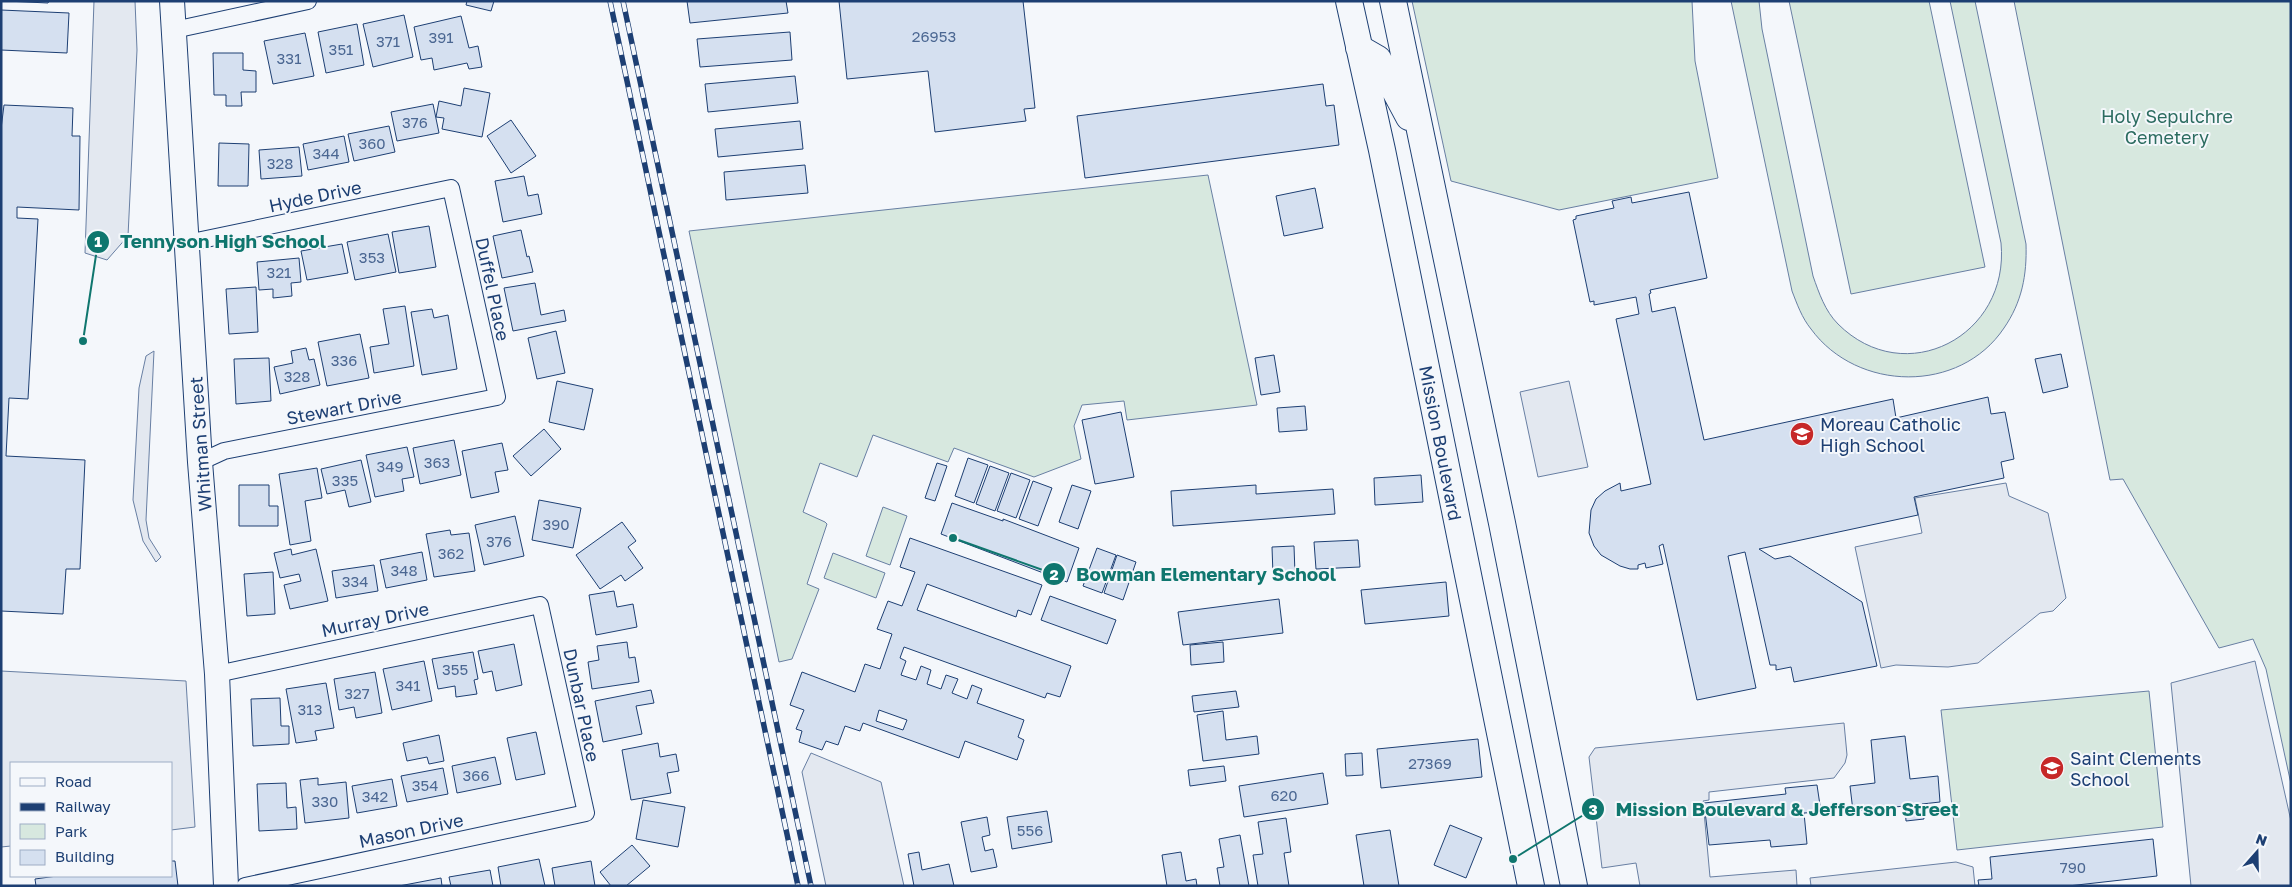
<svg xmlns="http://www.w3.org/2000/svg" width="2292" height="887" viewBox="0 0 2292 887" font-family="'Golos Text',sans-serif">
<style>
.green{fill:#d7e8df;stroke:#687fa3}
.parking{fill:#e3e8f0;stroke:#687fa3}
.building{fill:#d5e0f0;stroke:#1d3f73;fill-rule:evenodd}
.lines{fill:none;stroke-linecap:round;stroke-linejoin:round}
.street-casing{stroke:#1d3f73;stroke-width:18}
.secondary-casing{stroke:#1d3f73;stroke-width:26}
.primary-casing{stroke:#1d3f73;stroke-width:28}
.street{stroke:#f4f7fb;stroke-width:16}
.secondary{stroke:#f4f7fb;stroke-width:24}
.primary{stroke:#f4f7fb;stroke-width:26}
.rail-casing{stroke:#1d3f73;stroke-width:5.5}
.rail{stroke:#f4f7fb;stroke-width:4;stroke-dasharray:11;stroke-linecap:butt}
.labels{text-anchor:middle;dominant-baseline:central;stroke-width:4;stroke-linejoin:round;paint-order:stroke}
.number-label{font-size:15px;fill:#4b6792}
.park-label{font-size:18px;fill:#2c6c60;stroke:#f4f7fb}
.street-label{font-size:18px;fill:#1d3f73;stroke:#f4f7fb}
.poi-label{font-size:18px;fill:#1d3f73;stroke:#f4f7fb;text-anchor:start}
.leader{fill:none;stroke:#0f766e;stroke-width:2}
.callout-dot{fill:#0f766e;stroke:#f4f7fb;stroke-width:2}
.mark-label{font-size:15px;text-anchor:middle;font-weight:bold;fill:#fff}
.callout-label{font-size:19px;text-anchor:middle;font-weight:bold;fill:#0f766e;stroke:#f4f7fb;stroke-width:4;stroke-linejoin:round;paint-order:stroke}
</style>
<rect width="100%" height="100%" fill="#f4f7fb"/>
<path class="green" d="M1412 1H1692L1695 61 1718 178 1559 210 1451 181Z
M1731 1H1759L1762 29 1813 276C1819 293 1825 311 1838 324 1905 391 2010 336 2001 243L1950 1H1975L2026 244C2027 275 2022 302 2004 328 1960 394 1857 392 1811 329 1802 318 1797 304 1792 291Z
M1789 1H1929L1985 267 1851 294Z
M2014 1H2291V784L2266 669 2253 639 2219 648 2123 479 2110 480Z
M1208 175 1257 405 1127 420 1124 401 1082 405 1074 426 1081 459 1034 477 954 448 948 462 873 435 857 477 820 463 803 512 825 522 827 524 807 584 819 589 792 659 779 662 689 231Z
M883 507 907 516 890 565 866 556Z
M833 553 885 573 876 598 824 578Z
M2149 691 2163 827 1957 850 1941 710Z"/>
<path class="parking" d="M94 1H135L137 50 128 236 107 260 85 253Z
M154 351 146 520 149 538 161 557 156 562 143 541 133 500 139 388 146 356Z
M1569 381 1588 467 1538 477 1520 392Z
M2006 483 2009 496 2048 513 2066 598 2053 611 2040 613 1978 663 1948 667 1896 665 1881 668 1855 547 1922 533 1915 498Z
M2255 661 2291 821V886H2191L2171 683Z
M1 671 186 681 195 827 171 830V763H11V846L1 847Z
M1844 723 1847 755 1845 763 1834 778 1709 792V800L1703 801 1710 877 1796 870 1797 886H1640L1636 863 1602 868 1589 757 1595 748Z
M811 753 881 782 904 886H826L802 772Z
M1956 862 1973 867 1975 886H1811L1810 878Z"/>
<path class="building" d="M6 1H49L48 3Z
M467 1H494L491 11 466 5Z
M687 1H786L788 13 690 23Z
M839 1H1023L1035 108 1024 109 1026 121 935 132 928 71 847 79Z
M1 10 69 13 67 53 1 50Z
M404 15 413 57 373 67 363 24Z
M461 16 469 48 478 46 482 67 469 69 467 63 434 70 432 58 421 60 414 27Z
M357 24 364 65 326 73 318 32Z
M790 32 792 60 700 67 697 39Z
M305 33 314 76 273 84 264 41Z
M213 53H243V70L256 71V92H241L242 106H226V95H214Z
M795 76 798 103 708 112 705 84Z
M1323 84 1326 106 1334 105 1339 145 1085 178 1077 116Z
M464 88 490 93 482 137 442 129 444 118 436 117 439 101 461 106Z
M433 104 439 133 397 141 391 112Z
M4 105 73 108 72 136H80L79 210 17 207V218L38 219 28 399 9 398 6 456 85 460 80 569H66L63 614 1 611V129Z
M511 120 536 156 511 173 487 136Z
M800 121 803 149 718 157 715 129Z
M389 126 395 152 354 161 348 134Z
M344 136 349 162 308 170 303 144Z
M219 143 249 144 248 186H218Z
M299 147 302 176 261 179 259 150Z
M805 165 808 193 726 200 724 172Z
M524 176 528 196 538 194 542 214 503 222 495 181Z
M1315 188 1323 228 1284 236 1276 196Z
M1689 192 1707 278 1650 290 1651 293 1649 294 1652 312 1675 307 1704 440 1893 399 1896 418 1988 397 1991 414 2005 412 2014 459 2001 462 2004 478 1914 497 1918 515 1759 549 1775 559 1790 556 1862 602 1877 666 1794 682 1791 667 1776 670V665H1770L1745 552 1728 556 1756 688 1697 700 1663 544 1659 546 1663 564 1646 568 1645 563 1638 565V569H1630L1620 566 1601 555 1594 546 1589 533 1591 510 1596 499 1605 491 1620 483 1621 491 1651 484 1616 319 1639 314 1636 297 1594 305V301L1590 302 1573 220 1576 219V216L1614 208 1612 201 1631 197 1632 203Z
M429 226 436 267 399 273 392 232Z
M521 230 527 257 529 256 533 272 502 278 493 236Z
M388 234 396 272 355 280 347 242Z
M342 244 348 273 307 280 301 251Z
M299 258 301 282 291 283 292 296 273 298V289L259 290 257 262Z
M535 283 541 315 564 310 566 321 513 331 504 288Z
M256 287 258 332 229 334 226 289Z
M405 306 414 366 374 373 370 347 389 344 383 309Z
M432 309 434 318 448 315 457 369 422 375 411 312Z
M556 331 565 373 537 379 528 338Z
M360 334 369 378 327 386 318 342Z
M306 348 309 360 314 359 320 385 280 394 274 367 293 363 291 351Z
M2061 354 2068 387 2043 393 2035 359Z
M1274 355 1280 392 1261 395 1255 358Z
M269 358 271 401 236 404 234 359Z
M557 381 593 389 584 430 549 422Z
M1305 406 1307 430 1279 432 1277 408Z
M1121 412 1134 477 1095 484 1082 420Z
M544 429 561 449 531 476 513 456Z
M454 440 461 475 420 484 413 448Z
M502 443 508 470 495 472 499 492 471 498 462 451Z
M407 447 414 477 402 479 404 491 375 497 366 455Z
M968 458 988 465 974 503 955 496Z
M361 460 371 502 349 507 345 490 327 494 321 469Z
M937 463 947 466 935 501 925 498Z
M990 466 1009 473 995 511 976 504Z
M317 468 322 498 305 501 311 541 290 545 279 474Z
M1011 473 1030 480 1016 518 997 511Z
M1421 475 1423 502 1375 505 1374 478Z
M1033 481 1052 488 1038 526 1019 519Z
M239 485H269V506H278V526H239Z
M1072 485 1091 491 1078 529 1059 522Z
M1256 485V494L1333 489 1335 514 1173 526 1171 491Z
M539 500 581 508 573 548 532 540Z
M952 503 1003 521V519L1079 548 1067 582 941 534Z
M515 516 524 556 484 565 475 525Z
M622 522 636 541 628 547 643 568 625 581 621 575 600 589 576 555Z
M450 530 451 535 469 533 475 571 434 577 426 534Z
M910 538 1042 585 1031 615 1018 610 1016 617 927 584 917 610 1071 666 1060 697 1047 693 1045 698 904 647 900 658 906 661 901 675 916 680 921 666 931 670 927 684 941 689 946 675 958 679 952 693 967 699 972 685 982 689 977 703 1024 720 1018 737 1024 740 1017 760 965 741 959 758 863 723 860 731 845 726 838 745 826 741 822 750 799 742 802 731 796 729 804 710 790 705 802 672 855 692 865 664 880 669 892 634 877 629 888 601 902 606 915 572 900 567ZM879 710 907 720 903 730 876 721Z
M1358 540 1360 567 1316 569 1314 542Z
M1294 546 1295 574 1273 575 1272 547Z
M1097 548 1116 555 1102 593 1083 586Z
M291 549 292 555 316 549 328 601 290 609 284 585 301 581 299 574 280 578 274 553Z
M422 552 427 580 386 588 380 560Z
M1117 555 1136 562 1123 600 1104 593Z
M374 565 378 591 336 598 332 571Z
M273 572 275 614 247 616 244 574Z
M1446 582 1449 616 1365 624 1361 590Z
M614 591 617 607 633 604 637 627 596 635 589 595Z
M1050 596 1116 620 1107 644 1041 620Z
M1279 599 1283 633 1183 645 1178 612Z
M627 642 629 658 635 657 639 682 592 689 588 662 599 660 597 646Z
M1223 642 1224 662 1191 665 1190 645Z
M514 644 522 685 496 691 492 671 483 673 478 651Z
M473 652 478 679 474 680 477 694 456 697 455 686 438 689 432 659Z
M424 661 432 701 392 710 383 669Z
M375 672 382 713 356 718 354 707 339 710 334 679Z
M326 683 334 728 315 731 317 740 296 743 286 689Z
M651 690 654 703 636 706 642 734 603 742 595 701Z
M1236 691 1239 707 1194 712 1192 696Z
M280 698 281 726H289V744L253 746 251 699Z
M1223 711 1226 740 1257 736 1259 754 1203 761 1197 715Z
M536 732 545 774 516 780 507 738Z
M439 735 444 761 429 764 427 757 407 761 403 743Z
M1905 736 1910 779 1938 776 1940 802 1922 804 1924 819 1906 821 1905 806 1853 811 1850 786 1875 783 1871 740Z
M1478 739 1482 777 1381 788 1377 749Z
M658 743 660 757 676 754 679 771 667 773 671 793 631 800 622 750Z
M1362 753 1363 775 1346 776 1345 754Z
M495 757 501 784 457 793 452 766Z
M1224 766 1226 781 1190 786 1188 770Z
M443 768 448 794 407 802 401 776Z
M1323 773 1328 804 1244 817 1239 786Z
M318 778V785L346 782 349 818 305 823 300 780Z
M392 779 397 806 357 813 352 786Z
M286 783 287 808 296 807 297 829 259 831 257 784Z
M1817 785 1821 812 1804 813 1807 844 1771 847 1770 840 1709 845 1704 803 1786 794 1785 788Z
M643 800 685 807 678 847 636 839Z
M1047 811 1052 842 1012 849 1007 817Z
M987 817 990 835 982 837 985 851 993 849 997 867 971 872 961 822Z
M1286 818 1291 852 1284 853 1289 886H1258L1253 855 1263 854 1258 822Z
M1450 825 1482 838 1466 878 1434 865Z
M1390 830 1399 886H1364L1356 835Z
M1240 835 1249 886H1220L1217 868 1224 867 1219 839Z
M2153 839 2157 876 2068 886H1979L1978 880 1992 879 1990 857Z
M632 845 650 866 626 886H611L600 872Z
M919 852 922 870 949 864 954 886H914L908 854Z
M1181 852 1186 881 1196 879 1197 886H1167L1162 855Z
M539 859 545 886H501L498 867Z
M171 861H175L178 886H36L35 879 57 876H171Z
M591 861 595 886H555L552 868Z
M490 870 493 886H451L449 877Z
M441 878 442 886H399Z"/>
<g class="lines">
<g class="street-casing">
<path id="street" d="M174 30 308 1
M187 243 451 188 497 397 224 451 200 462
M217 674 540 605 586 813 245 886"/>
</g>
<g class="secondary-casing">
<path id="secondary" d="M172 1 200 462 217 674 226 886"/>
</g>
<g class="primary-casing">
<path id="primary" d="M1349 1 1382 150 1531 886
M1393 1 1502 523 1574 886
M1359 48 1378 59 1409 117"/>
</g>
<use href="#street" class="street"/>
<use href="#secondary" class="secondary"/>
<use href="#primary" class="primary"/>
<g class="rail-casing">
<path id="rail" d="M610 1 798 886
M623 1 811 886"/>
</g>
<use href="#rail" class="rail"/>
</g>
<defs>
<g id="school-disc" transform="scale(1.25)"><circle r="9.5" fill="#c62828" stroke="#f4f7fb"/><path d="M0-5L7-2L0 1L-7-2ZM-4 1L0 2.5L4 1V4Q0 6-4 4Z" fill="#fff"/></g>
</defs>
<g fill-rule="evenodd">
<use href="#school-disc" x="1802" y="434"/>
<use href="#school-disc" x="2052" y="768"/>
</g>
<g class="labels">
<g class="number-label">
<text x="934" y="36">26953</text>
<text x="441" y="37">391</text>
<text x="388" y="41">371</text>
<text x="341" y="49">351</text>
<text x="289" y="58">331</text>
<text x="415" y="122">376</text>
<text x="372" y="143">360</text>
<text x="326" y="153">344</text>
<text x="280" y="163">328</text>
<text x="372" y="257">353</text>
<text x="279" y="272">321</text>
<text x="344" y="360">336</text>
<text x="297" y="376">328</text>
<text x="437" y="462">363</text>
<text x="390" y="466">349</text>
<text x="345" y="480">335</text>
<text x="556" y="524">390</text>
<text x="499" y="541">376</text>
<text x="451" y="553">362</text>
<text x="404" y="570">348</text>
<text x="355" y="581">334</text>
<text x="455" y="669">355</text>
<text x="408" y="685">341</text>
<text x="357" y="693">327</text>
<text x="310" y="709">313</text>
<text x="1430" y="763">27369</text>
<text x="476" y="775">366</text>
<text x="425" y="785">354</text>
<text x="1284" y="795">620</text>
<text x="375" y="796">342</text>
<text x="325" y="801">330</text>
<text x="1030" y="830">556</text>
<text x="2073" y="867">790</text>
</g>
<g class="park-label">
<text x="2167" y="116">Holy Sepulchre<tspan x="2167" dy="21">Cemetery</tspan></text>
</g>
<g class="street-label">
<text transform="translate(315 196) rotate(-12)">Hyde Drive</text>
<text transform="translate(493 289) rotate(78)">Duffel Place</text>
<text transform="translate(344 407) rotate(-11)">Stewart Drive</text>
<text transform="translate(1441 443) rotate(79)">Mission Boulevard</text>
<text transform="translate(200 444) rotate(-94)">Whitman Street</text>
<text transform="translate(375 619) rotate(-12)">Murray Drive</text>
<text transform="translate(582 705) rotate(78)">Dunbar Place</text>
<text transform="translate(411 830) rotate(-12)">Mason Drive</text>
</g>
<g class="poi-label">
<text x="1820" y="424">Moreau Catholic<tspan x="1820" dy="21">High School</tspan></text>
<text x="2070" y="758">Saint Clements<tspan x="2070" dy="21">School</tspan></text>
</g>
</g>
<path class="leader" d="M83 341L98 242M953 538L1054 574M1513 859L1593 809"/>
<g class="callout-dot">
<circle cx="83" cy="341" r="5"/>
<circle cx="953" cy="538" r="5"/>
<circle cx="1513" cy="859" r="5"/>
<circle cx="98" cy="242" r="12"/>
<circle cx="1054" cy="574" r="12"/>
<circle cx="1593" cy="809" r="12"/>
</g>
<g class="mark-label">
<text x="98" y="247">1</text>
<text x="1054" y="580">2</text>
<text x="1593" y="815">3</text>
</g>
<g class="callout-label">
<text x="223" y="248">Tennyson High School</text>
<text x="1206" y="581">Bowman Elementary School</text>
<text x="1787" y="816">Mission Boulevard &amp; Jefferson Street</text>
</g>
<rect width="2292" height="887" fill="none" stroke="#1d3f73" stroke-width="5"/>
<rect x="10" y="762" width="162" height="115" fill="#f4f7fb" stroke="#9eadc5"/>
<rect x="20" y="778" width="25" height="8" fill="#f4f7fb" stroke="#9eadc5"/>
<text x="55" y="787" font-size="15" fill="#1d3f73">Road</text>
<rect x="20" y="803" width="25" height="8" fill="#1d3f73" stroke="#9eadc5"/>
<text x="55" y="812" font-size="15" fill="#1d3f73">Railway</text>
<rect x="20" y="824" width="25" height="15" fill="#d7e8df" stroke="#9eadc5"/>
<text x="55" y="837" font-size="15" fill="#1d3f73">Park</text>
<rect x="20" y="850" width="25" height="15" fill="#d5e0f0" stroke="#9eadc5"/>
<text x="55" y="862" font-size="15" fill="#1d3f73">Building</text>
<g transform="translate(2257 852) rotate(20)" stroke="#f4f7fb" stroke-width="4" paint-order="stroke">
<path d="M0-4L9 19L0 12L-9 19Z" fill="#1d3f73"/>
<text y="-8" font-size="14" font-weight="bold" text-anchor="middle" fill="#1d3f73">N</text>
</g>
</svg>
